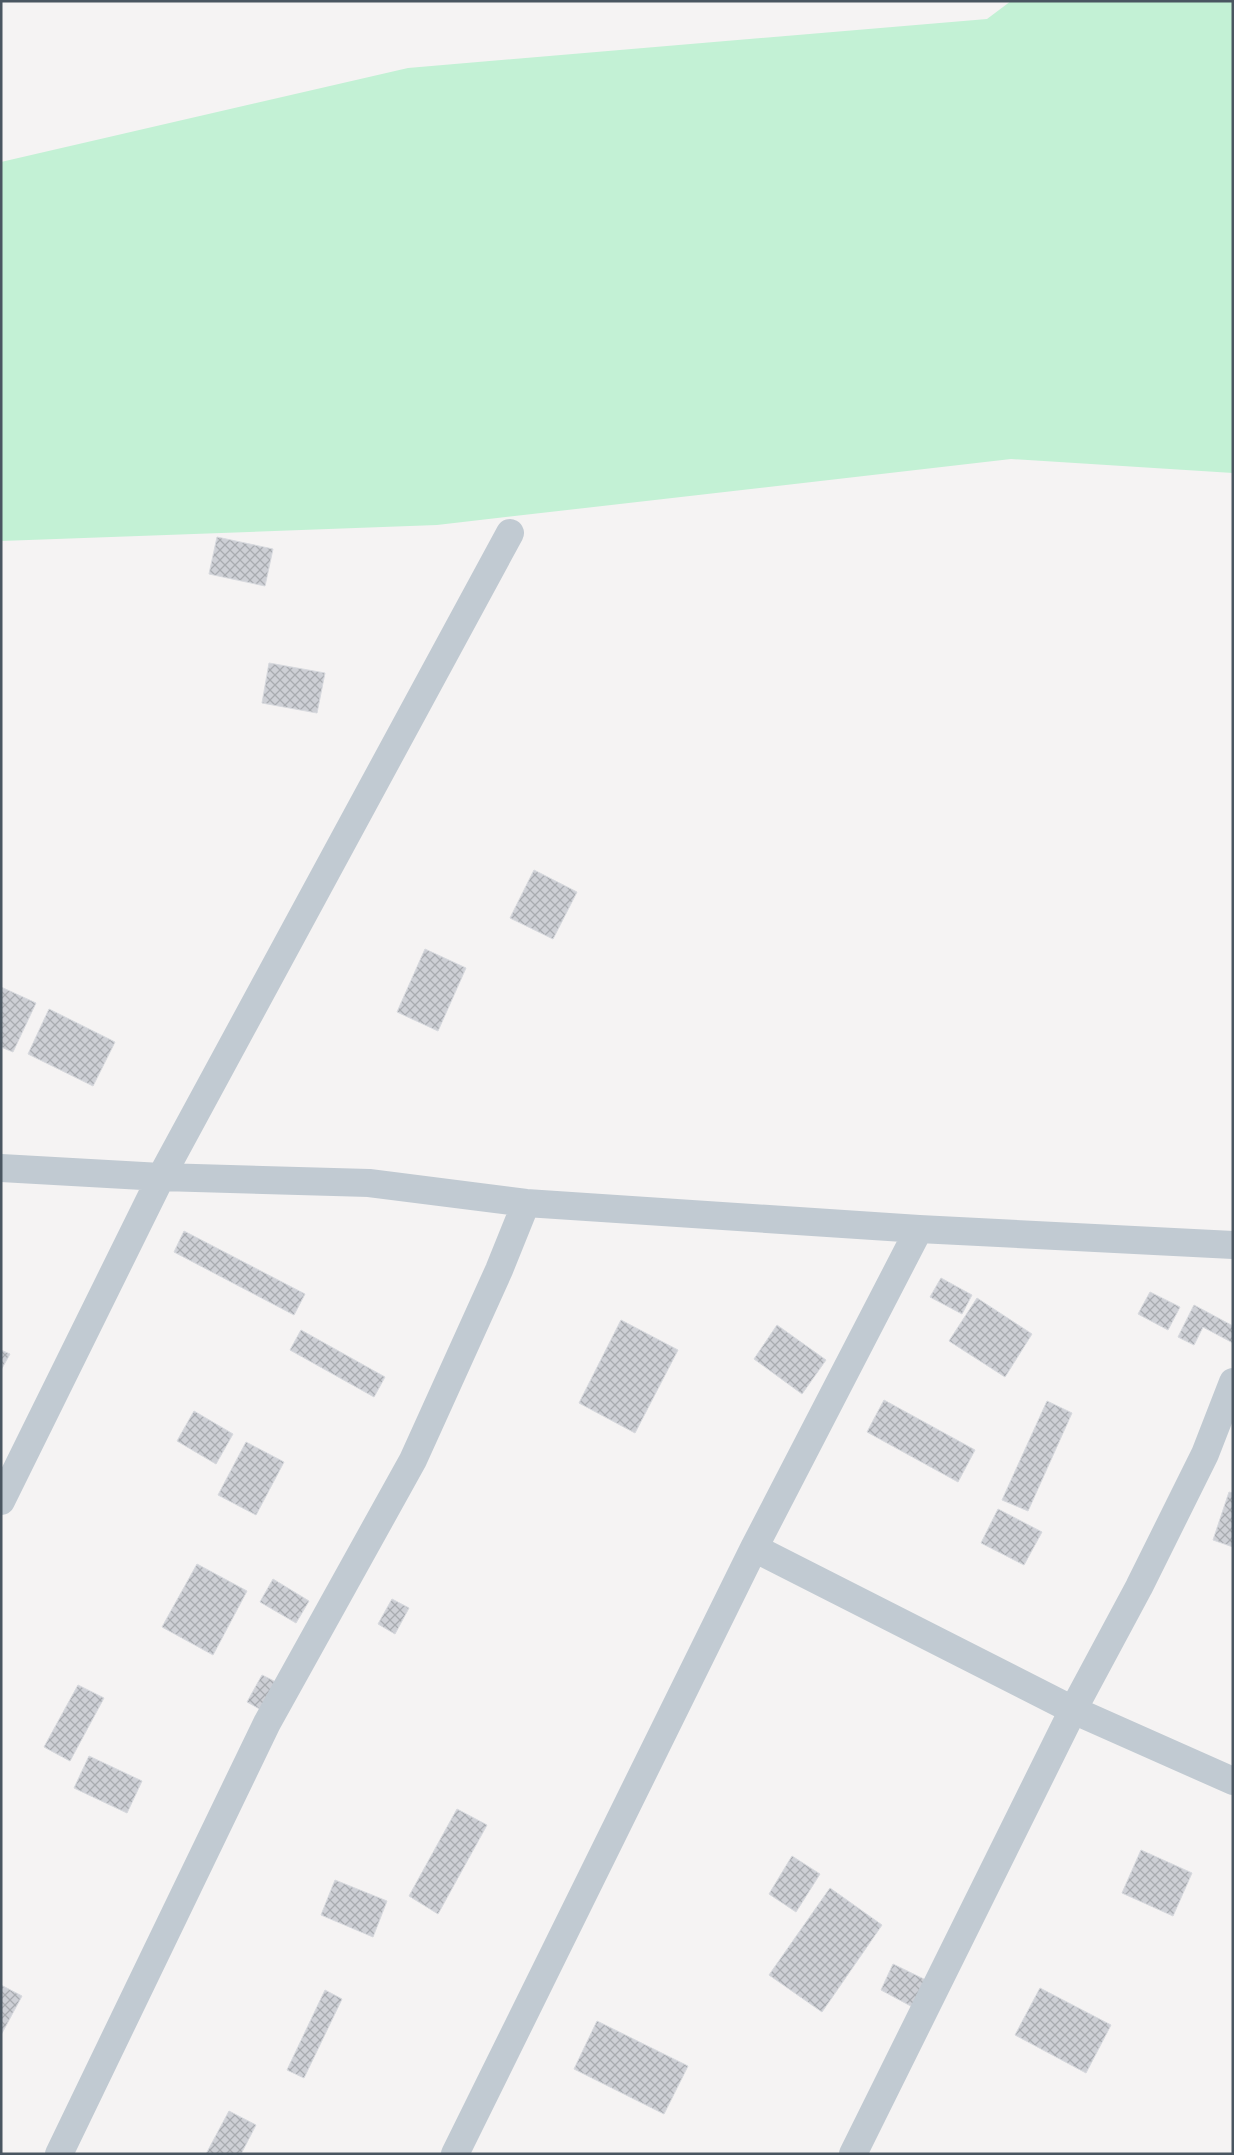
<svg xmlns="http://www.w3.org/2000/svg" width="1234" height="2155" viewBox="0 0 1234 2155" font-family="'Source Sans 3',sans-serif">
<style>
.grass{fill:#c3f1d5}
.building{fill:url(#building-cross-hatch);stroke:#d7d9de}
.lines{fill:none;stroke-linecap:round;stroke-linejoin:round}
.minor{stroke:#c1cad2;stroke-width:28}
</style>
<defs>
<pattern id="building-cross-hatch" width="8" height="8" patternUnits="userSpaceOnUse" patternTransform="scale(1.25)"><rect width="8" height="8" fill="#cdcfd5"/><path d="M0 0l8 8M0 8l8-8" fill="none" stroke="#a8abb0"/></pattern>
</defs>
<rect width="100%" height="100%" fill="#f5f3f3"/>
<path class="grass" d="M1011 1H1233V473L1011 459 437 525 1 541V162L408 68 987 19Z"/>
<path class="building" d="M217 537 273 549 265 586 209 574Z
M269 663 325 673 317 713 262 703Z
M534 870 577 892 553 939 510 918Z
M425 949 466 968 438 1031 397 1012Z
M1 987 36 1003 13 1052 1 1047Z
M49 1009 115 1042 93 1086 28 1054Z
M184 1231 305 1294 294 1315 174 1252Z
M941 1278 972 1295 962 1314 930 1297Z
M1150 1292 1180 1307 1168 1330 1138 1314Z
M977 1298 1032 1334 1005 1377 949 1341Z
M1194 1305 1233 1326V1343L1203 1327 1194 1345 1178 1337Z
M621 1320 678 1350 635 1433 579 1403Z
M777 1325 826 1360 802 1394 754 1359Z
M301 1330 385 1377 374 1397 290 1350Z
M1 1350 10 1354 1 1370Z
M884 1400 975 1450 958 1482 867 1432Z
M1047 1401 1072 1413 1028 1511 1002 1500Z
M194 1411 233 1434 216 1464 177 1441Z
M246 1442 284 1462 256 1515 218 1495Z
M1229 1492 1233 1493V1547L1213 1540Z
M998 1509 1042 1532 1024 1565 981 1543Z
M197 1564 247 1591 213 1655 162 1627Z
M273 1579 309 1601 296 1623 260 1602Z
M392 1599 409 1608 395 1634 378 1624Z
M262 1675 280 1684 265 1712 247 1702Z
M78 1685 104 1698 70 1761 44 1747Z
M89 1756 142 1781 127 1813 74 1788Z
M457 1809 487 1825 438 1914 409 1896Z
M1141 1850 1192 1873 1173 1916 1122 1893Z
M792 1856 820 1874 796 1912 769 1894Z
M335 1880 387 1901 373 1937 321 1915Z
M830 1888 882 1925 822 2012 769 1975Z
M893 1964 934 1984 920 2011 881 1990Z
M1 1985 22 1996 1 2035Z
M1040 1988 1111 2025 1086 2073 1015 2035Z
M325 1990 342 1999 304 2078 287 2070Z
M597 2021 688 2066 664 2114 574 2069Z
M229 2111 256 2125 241 2154H206Z"/>
<g class="lines">
<path class="minor" d="M1 1168 161 1177 369 1183 526 1203 919 1229 1233 1245
M1 1501 161 1177 510 533
M754 1548 1073 1710 1233 1781
M59 2154 267 1723 413 1460 499 1270 526 1203
M455 2154 754 1548 919 1229
M853 2154 1073 1710 1139 1587 1205 1454 1233 1382"/>
</g>
<rect width="1234" height="2155" fill="none" stroke="#4a5661" stroke-width="5"/>
</svg>
